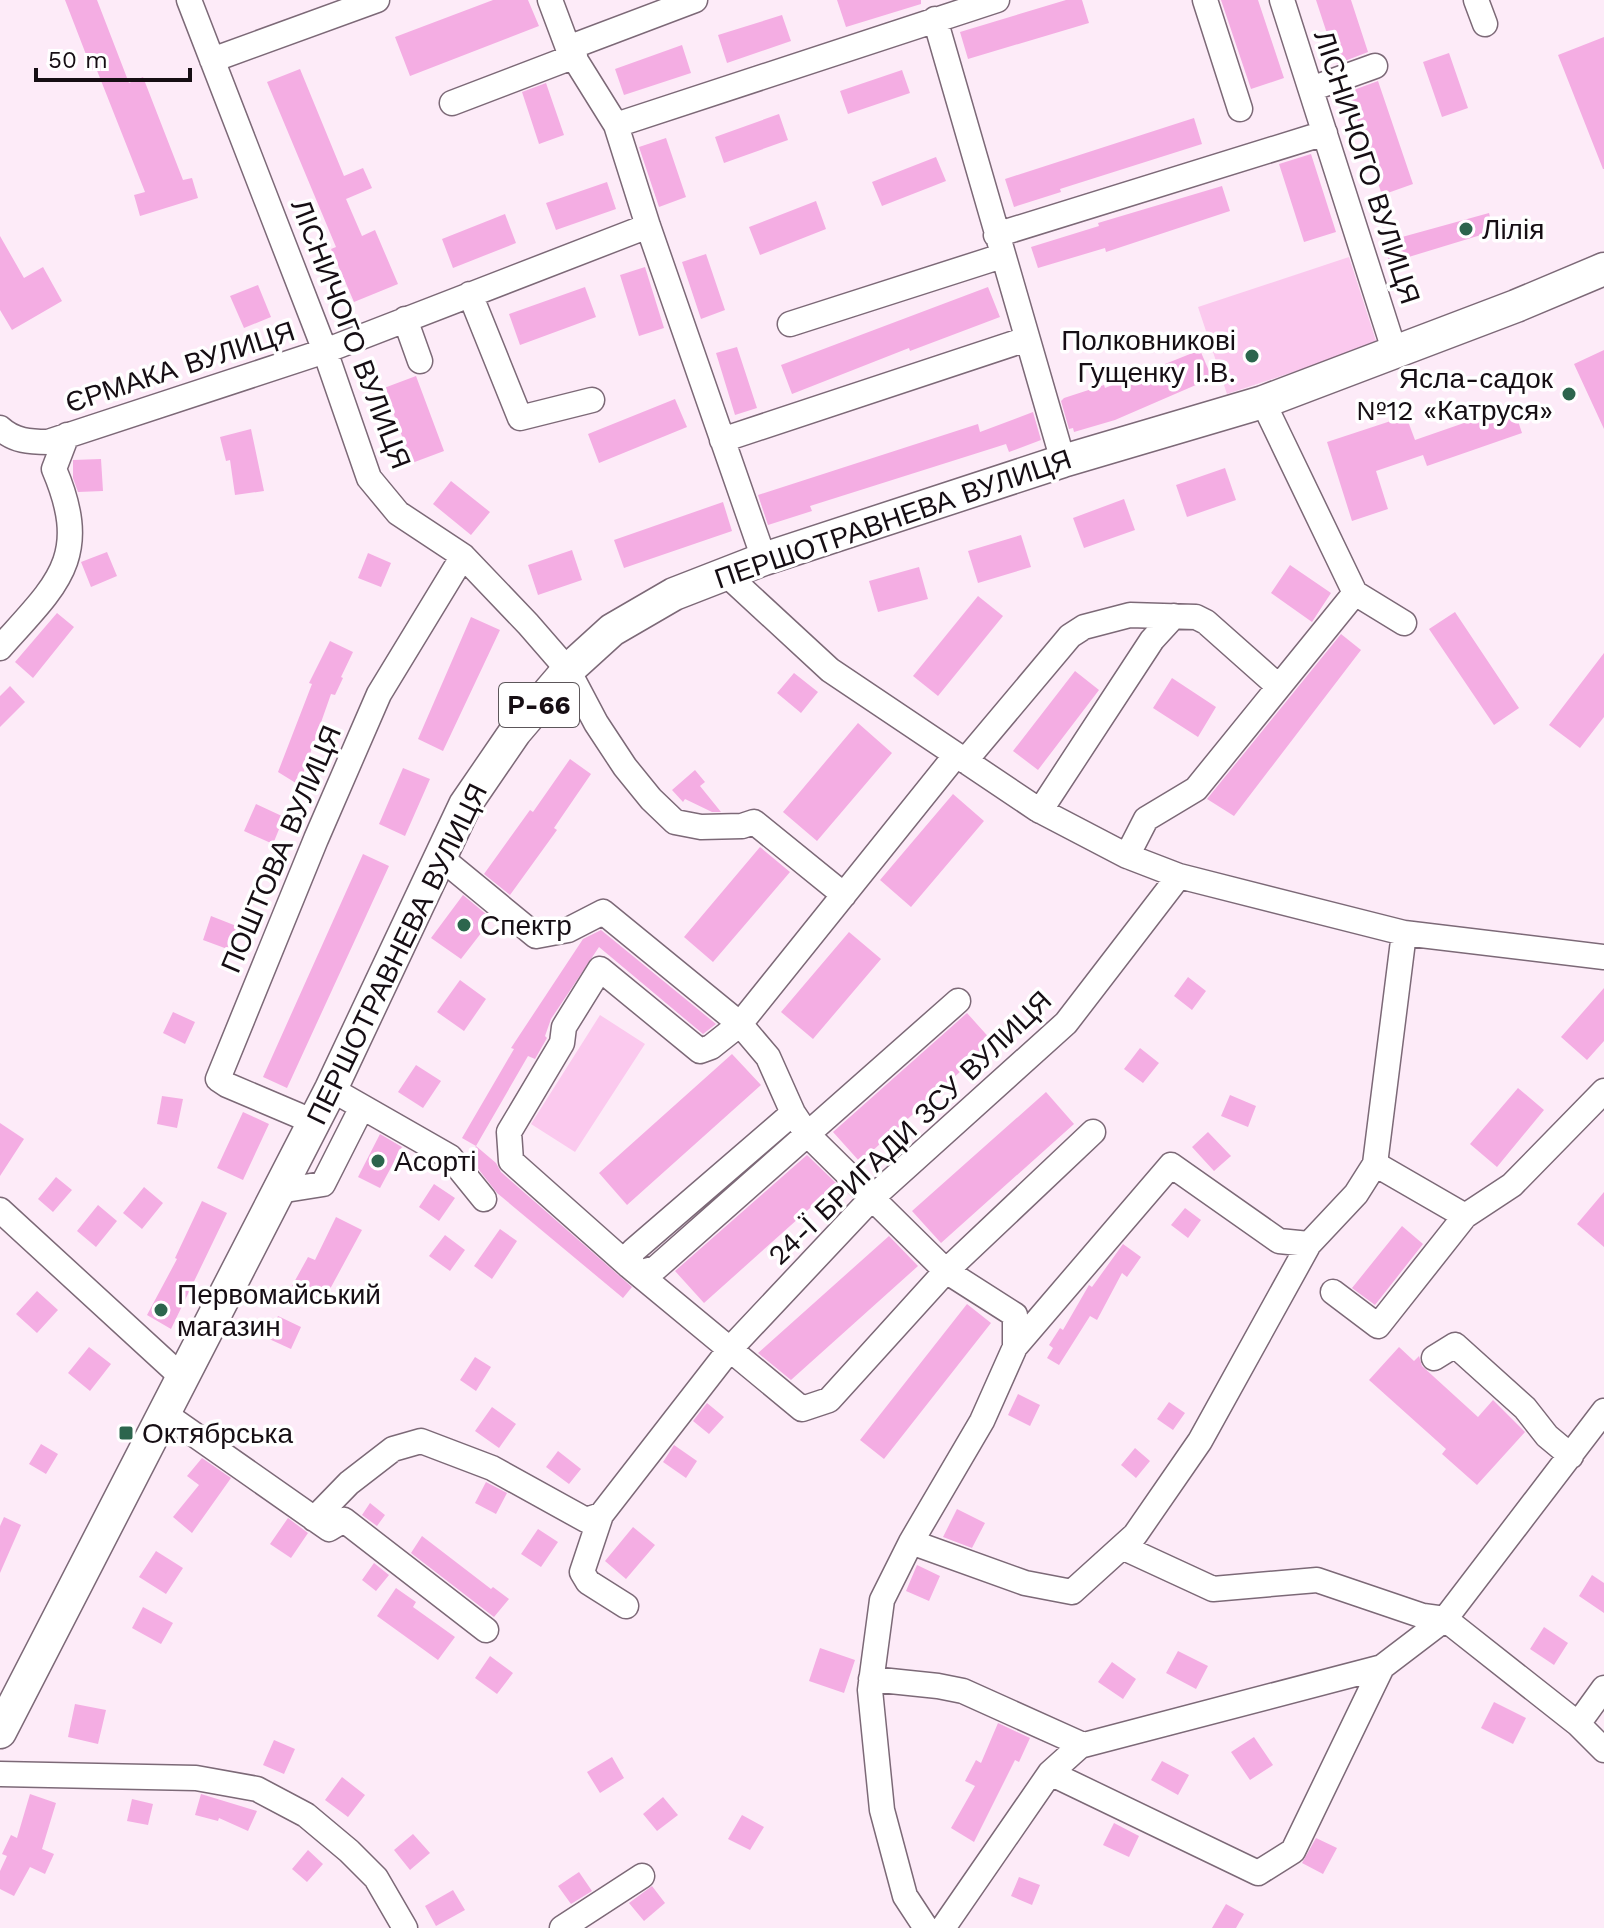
<svg xmlns="http://www.w3.org/2000/svg" width="1604" height="1928" viewBox="0 0 1604 1928" font-family="'Work Sans',sans-serif">
<style>
.green{fill:#fbc9ee}
.building{fill:#f4ade3}
.lines{fill:none;stroke-linecap:round;stroke-linejoin:round}
.minor-casing{stroke:#7c6977;stroke-width:27}
.major-casing{stroke:#7c6977;stroke-width:35}
.minor{stroke:#fff;stroke-width:24}
.major{stroke:#fff;stroke-width:32}
.poi-dot{fill:#2c654d;stroke:#fff;stroke-width:3}
.labels{text-anchor:middle;dominant-baseline:central;stroke-width:7;stroke-linejoin:round;paint-order:stroke}
.shield{fill:#fff;stroke:#5c565a;stroke-width:2}
.shield-label{font-size:26px;font-weight:bold;fill:#160e14}
.street-label{font-size:28px;fill:#160e14;stroke:#fff}
.poi-label{font-size:28px;fill:#160e14;stroke:#fff;text-anchor:start}
</style>
<rect width="100%" height="100%" fill="#fdebf8"/>
<path class="green" d="M1349 257 1377 344 1227 394 1198 307Z
M600 1015 645 1044 575 1152 531 1124Z"/>
<path class="building" d="M65 0H97L129 83 143 77 183 180 192 178 198 198 140 216 134 195 145 192 96 68 92 70Z
M493 0H528L539 26 410 76 395 37Z
M837 0H921V4L846 27Z
M1082 0 1089 23 968 59 960 32 1066 0Z
M1221 0H1258L1284 78 1251 89Z
M1316 0H1351L1368 52 1337 64Z
M782 15 791 41 727 63 718 35Z
M1604 37V169H1603L1558 55Z
M682 45 691 73 624 95 615 69Z
M1449 53 1468 108 1442 117 1423 62Z
M300 69 344 176 363 168 372 188 346 199 362 236 375 230 398 284 354 302 331 249 336 247 267 82Z
M902 70 910 93 848 114 840 91Z
M1378 81 1413 184 1382 195 1348 92Z
M546 83 564 135 539 144 522 92Z
M779 114 788 140 724 163 715 137Z
M1194 118 1202 144 1060 189 1061 192 1014 207 1005 179Z
M666 138 686 197 659 207 639 147Z
M1311 154 1336 232 1304 242 1279 164Z
M936 157 946 181 882 206 872 182Z
M607 182 616 209 556 230 546 203Z
M1222 186 1230 211 1106 252 1105 248 1038 268 1031 247 1099 226 1098 223Z
M816 201 826 229 760 255 749 227Z
M1489 213 1494 231 1389 263 1384 242Z
M505 214 516 243 453 268 442 239Z
M0 236 24 278 43 267 62 301 12 330 0 310Z
M706 254 725 310 701 319 682 262Z
M645 267 664 328 639 336 620 275Z
M258 285 271 317 244 328 230 296Z
M585 287 596 317 520 345 509 314Z
M988 287 1000 317 910 351 909 348 792 394 781 365Z
M737 347 757 408 735 415 716 353Z
M1200 350 1212 378 1115 420 1074 432 1073 428 1069 429 1061 401 1064 398 1104 385 1105 388Z
M1604 350V429L1574 364Z
M416 376 444 451 412 463 384 388Z
M675 399 687 427 599 463 588 434Z
M1513 406 1522 433 1427 466 1423 455 1376 471 1388 509 1352 521 1327 442 1406 416 1415 440Z
M1033 412 1041 440 1009 452 1006 444 810 506 812 511 768 525 758 495 978 424 980 432Z
M251 429 264 491 235 495 230 460 226 461 220 437Z
M101 459 103 491 78 492 73 478V460Z
M1225 468 1236 500 1187 517 1176 485Z
M451 481 490 512 471 535 433 504Z
M1124 499 1135 530 1084 548 1073 518Z
M723 502 732 531 624 568 614 540Z
M1021 535 1031 567 978 583 968 551Z
M572 550 582 580 538 595 528 565Z
M107 552 117 576 91 587 81 562Z
M368 553 391 563 381 587 358 578Z
M1290 565 1331 593 1312 622 1271 593Z
M919 567 928 599 878 612 869 581Z
M978 596 1003 616 938 696 913 676Z
M1455 612 1519 708 1494 725 1429 629Z
M57 613 74 627 33 678 15 662Z
M471 617 500 630 443 751 418 739Z
M1341 634 1361 650 1234 816 1207 799Z
M330 641 353 652 341 677 343 678 335 695 331 694 299 785 278 772 312 684 309 683Z
M1604 653V717L1580 748 1549 725Z
M1075 671 1099 690 1038 770 1013 751Z
M794 673 818 692 801 713 777 693Z
M1172 678 1216 707 1198 737 1153 708Z
M10 686 25 702 0 727V696Z
M858 723 892 753 817 841 783 812Z
M570 759 591 774 554 828 557 830 510 895 484 874 530 810 533 812Z
M403 768 430 779 405 836 379 824Z
M695 770 705 782 700 786 721 812H712L685 799 683 802 672 790Z
M953 794 984 821 911 907 880 880Z
M256 804 284 817 273 844 244 831Z
M760 847 790 872 713 962 684 937Z
M363 854 389 866 287 1088 263 1077Z
M463 895 492 919 461 959 431 938Z
M211 916 239 927 230 950 203 940Z
M601 930 716 1024 703 1034 599 947 551 1019 545 1036 547 1038 535 1059 528 1056 476 1146 462 1138 514 1049 511 1048 583 939Z
M849 932 881 959 813 1039 781 1012Z
M1188 977 1206 991 1192 1010 1174 996Z
M460 980 486 999 464 1031 437 1012Z
M1604 988V1041L1587 1060 1561 1037Z
M173 1012 195 1022 185 1044 163 1033Z
M967 1013 993 1042 860 1162 833 1132Z
M1140 1048 1159 1063 1143 1083 1124 1069Z
M732 1054 761 1085 627 1205 599 1173Z
M416 1065 441 1081 423 1108 398 1092Z
M1518 1088 1544 1110 1497 1167 1470 1144Z
M1046 1092 1074 1124 941 1243 912 1211Z
M1230 1095 1256 1106 1248 1127 1221 1116Z
M162 1096 183 1099 177 1128 157 1124Z
M243 1112 269 1124 243 1180 217 1168Z
M0 1123 24 1139 0 1176Z
M1208 1132 1231 1156 1214 1171 1192 1147Z
M380 1134 402 1147 380 1188 358 1177Z
M476 1146 496 1163 501 1172 632 1287 623 1298 497 1193 469 1157Z
M807 1155 837 1184 704 1303 675 1271Z
M56 1177 72 1190 53 1212 38 1199Z
M434 1184 455 1198 439 1221 419 1207Z
M144 1187 163 1203 142 1229 123 1213Z
M1604 1192V1247L1577 1224Z
M202 1201 227 1213 171 1329 147 1315 177 1259 175 1258Z
M98 1205 117 1221 96 1247 77 1231Z
M1185 1208 1201 1220 1188 1238 1171 1225Z
M336 1217 362 1230 323 1302 292 1286 308 1257 315 1260Z
M1402 1226 1423 1244 1375 1305 1352 1288Z
M500 1229 517 1241 492 1279 474 1266Z
M445 1235 465 1250 450 1271 429 1256Z
M889 1236 918 1266 791 1380 758 1353Z
M1123 1244 1141 1257 1127 1277 1122 1273 1097 1320 1090 1316 1059 1365 1047 1358 1053 1348 1049 1345 1060 1328 1063 1330 1089 1285 1092 1287Z
M37 1291 58 1310 37 1333 16 1314Z
M967 1304 991 1323 884 1459 860 1440Z
M278 1316 301 1327 291 1349 267 1338Z
M89 1347 111 1364 90 1391 68 1373Z
M1399 1347 1414 1361 1419 1356 1422 1366 1478 1417 1493 1400 1525 1432 1477 1485 1442 1454 1446 1449 1369 1380Z
M475 1357 491 1367 476 1391 460 1380Z
M1018 1394 1040 1405 1030 1426 1008 1415Z
M1169 1402 1185 1413 1173 1430 1157 1419Z
M707 1403 724 1417 709 1434 693 1421Z
M492 1407 516 1424 499 1448 475 1431Z
M41 1444 58 1454 46 1474 29 1464Z
M674 1445 697 1461 686 1478 663 1462Z
M1135 1448 1150 1461 1136 1478 1121 1465Z
M558 1451 581 1469 569 1484 546 1467Z
M202 1458 231 1478 192 1533 173 1517 199 1485 187 1476Z
M486 1482 507 1493 496 1514 475 1503Z
M370 1503 385 1515 377 1526 362 1515Z
M957 1509 985 1523 972 1548 943 1537Z
M4 1517 21 1525 0 1573V1526Z
M288 1518 308 1533 291 1558 270 1544Z
M633 1527 655 1545 626 1579 605 1561Z
M538 1529 558 1542 541 1567 521 1554Z
M422 1536 491 1589 493 1587 509 1599 494 1617 411 1553Z
M156 1551 183 1568 166 1594 139 1577Z
M374 1563 389 1575 376 1591 362 1580Z
M917 1565 940 1576 929 1601 906 1591Z
M1592 1575 1604 1583V1613L1579 1596Z
M396 1588 416 1602 413 1607 455 1637 438 1660 377 1616Z
M143 1607 173 1623 161 1644 132 1628Z
M1544 1627 1568 1643 1554 1665 1530 1649Z
M820 1648 855 1660 844 1693 809 1681Z
M1178 1651 1208 1666 1196 1689 1166 1673Z
M490 1656 513 1673 497 1694 475 1678Z
M1112 1662 1136 1679 1123 1699 1098 1682Z
M1494 1702 1526 1718 1513 1744 1481 1728Z
M75 1704 106 1710 98 1744 68 1737Z
M998 1723 1030 1738 1019 1762 1015 1760 974 1842 951 1828 975 1786 965 1781 976 1760 981 1763Z
M1254 1737 1273 1765 1250 1780 1231 1752Z
M274 1740 295 1749 284 1774 263 1765Z
M612 1757 624 1778 600 1793 587 1772Z
M1162 1761 1189 1775 1178 1795 1151 1780Z
M342 1777 365 1795 348 1817 325 1800Z
M30 1794 56 1803 42 1849 54 1854 45 1874 30 1867 14 1896 0 1889V1871L7 1856 2 1854 11 1835 17 1838Z
M201 1794 257 1811 248 1831 219 1818 218 1821 195 1815Z
M663 1797 678 1815 657 1831 643 1814Z
M132 1799 153 1804 148 1825 127 1821Z
M742 1815 764 1827 750 1850 728 1839Z
M1114 1823 1139 1836 1129 1857 1103 1845Z
M413 1834 430 1853 410 1870 394 1850Z
M1316 1838 1337 1848 1323 1874 1302 1863Z
M308 1850 323 1864 307 1882 292 1869Z
M579 1872 592 1891 571 1904 558 1886Z
M1019 1877 1040 1885 1032 1905 1011 1896Z
M652 1886 665 1903 644 1921 629 1903Z
M453 1890 465 1910 436 1926 425 1906Z
M1226 1904 1244 1914 1236 1928H1212Z"/>
<g class="lines">
<g class="minor-casing">
<path id="minor" d="M189 0 325 351 369 478 398 513 463 556 528 624 568 670 596 723 625 767 651 799 675 822 701 827 742 826 754 822 844 895
M550 0 568 48 616 125 648 226 764 559
M1205 0 1240 109
M1282 0 1395 353
M1476 0 1485 24
M935 19 1063 461
M568 48 695 0
M212 60 377 0
M1311 89 1375 66
M452 103 575 56
M616 125 997 0
M996 235 1325 133
M470 294 520 418 592 400
M405 319 420 361
M790 324 1002 256
M1263 402 1355 593 1404 623
M0 428C14 441 30 442 48 442L325 351 648 226
M722 440 1027 339
M726 574 830 670 1037 809 1127 856 1179 876 1404 933 1604 957
M0 648C57 584 92 558 54 469L67 435
M956 755 740 1024 711 1047 700 1051 600 969 564 1027 562 1043 509 1132 511 1161 628 1265 802 1409 829 1400 946 1271 1093 1132
M965 761 1070 636 1084 627 1130 615 1196 617 1206 622 1278 686
M1040 811 1152 640 1174 616
M1127 856 1146 819 1196 789 1355 593
M440 857 536 936 568 930 603 912 740 1024 768 1057 793 1113 807 1134 946 1271 1015 1315V1347
M331 1089 450 1157 484 1199
M314 1122 227 1085 218 1079 316 839 379 694 463 556
M1375 1164 1404 933
M279 1191 323 1184 362 1107
M0 1210 183 1378
M628 1265 633 1251 793 1113
M638 1273 656 1268 958 1001
M1333 1292 1378 1326 1465 1216
M1434 1358 1455 1345 1525 1408 1547 1436 1571 1456
M165 1414 329 1529 344 1520 486 1630
M314 1519 349 1483 393 1449 421 1441 492 1468 586 1520 601 1515
M911 1542 1025 1583 1072 1592 1135 1535 1200 1441 1309 1244
M1122 1547 1213 1589 1317 1580 1423 1616 1445 1619 1578 1724 1604 1750
M626 1606 588 1582 582 1572 601 1515 730 1349 873 1197 1066 1023 1179 876
M871 1679 938 1686 963 1691 1083 1745
M1578 1724 1604 1688
M1050 1773 1258 1873 1293 1851 1382 1667
M0 1774 196 1778 257 1789 306 1815 349 1851 376 1878 405 1928
M562 1928 642 1876
M926 1928 905 1896 882 1810 870 1690 882 1600 911 1542 982 1421 1015 1347 1171 1165 1279 1241 1309 1244 1356 1194 1375 1164 1465 1216 1512 1185 1604 1091
M943 1928 1050 1773 1080 1746 1382 1667 1445 1619 1604 1411"/>
</g>
<g class="major-casing">
<path id="major" d="M0 1732 331 1089 465 805 515 732 568 670 612 630 674 594 764 559 1063 461 1263 402 1516 306 1604 269"/>
</g>
<use href="#minor" class="minor"/>
<use href="#major" class="major"/>
</g>
<g class="poi-dot">
<circle cx="1466" cy="229" r="8"/>
<circle cx="1252" cy="356" r="8"/>
<circle cx="1569" cy="394" r="8"/>
<circle cx="464" cy="925" r="8"/>
<circle cx="378" cy="1161" r="8"/>
<circle cx="161" cy="1310" r="8"/>
<rect x="118" y="1425" width="16" height="16" rx="4"/>
</g>
<g class="labels">
<rect class="shield" x="499" y="683" width="80" height="44" rx="6"/>
<g class="shield-label">
<text x="539" y="705">Р-66</text>
</g>
<g class="street-label">
<text transform="translate(1367 167) rotate(72)">ЛІСНИЧОГО ВУЛИЦЯ</text>
<text transform="translate(351 334) rotate(69)">ЛІСНИЧОГО ВУЛИЦЯ</text>
<text transform="translate(180 367) rotate(-18)">ЄРМАКА ВУЛИЦЯ</text>
<text transform="translate(893 519) rotate(-19)">ПЕРШОТРАВНЕВА ВУЛИЦЯ</text>
<text transform="translate(281 849) rotate(-67)">ПОШТОВА ВУЛИЦЯ</text>
<text transform="translate(397 954) rotate(-64)">ПЕРШОТРАВНЕВА ВУЛИЦЯ</text>
<text transform="translate(910 1128) rotate(-44)">24-Ї БРИГАДИ ЗСУ ВУЛИЦЯ</text>
</g>
<g class="poi-label">
<text x="1482" y="229">Лілія</text>
<text x="1236" y="340" text-anchor="end">Полковникові<tspan x="1236" dy="32">Гущенку І.В.</tspan></text>
<text x="1553" y="378" text-anchor="end">Ясла-садок<tspan x="1553" dy="32">№12 «Катруся»</tspan></text>
<text x="480" y="925">Спектр</text>
<text x="394" y="1161">Асорті</text>
<text x="177" y="1294">Первомайський<tspan x="177" dy="32">магазин</tspan></text>
<text x="142" y="1433">Октябрська</text>
</g>
</g>
<path d="M36 68v12h154v-12" fill="none" stroke="#160e14" stroke-width="4"/>
<text x="48" y="68" font-size="24" fill="#160e14" stroke="#ffffff" stroke-width="6" paint-order="stroke">50 m</text>
</svg>
